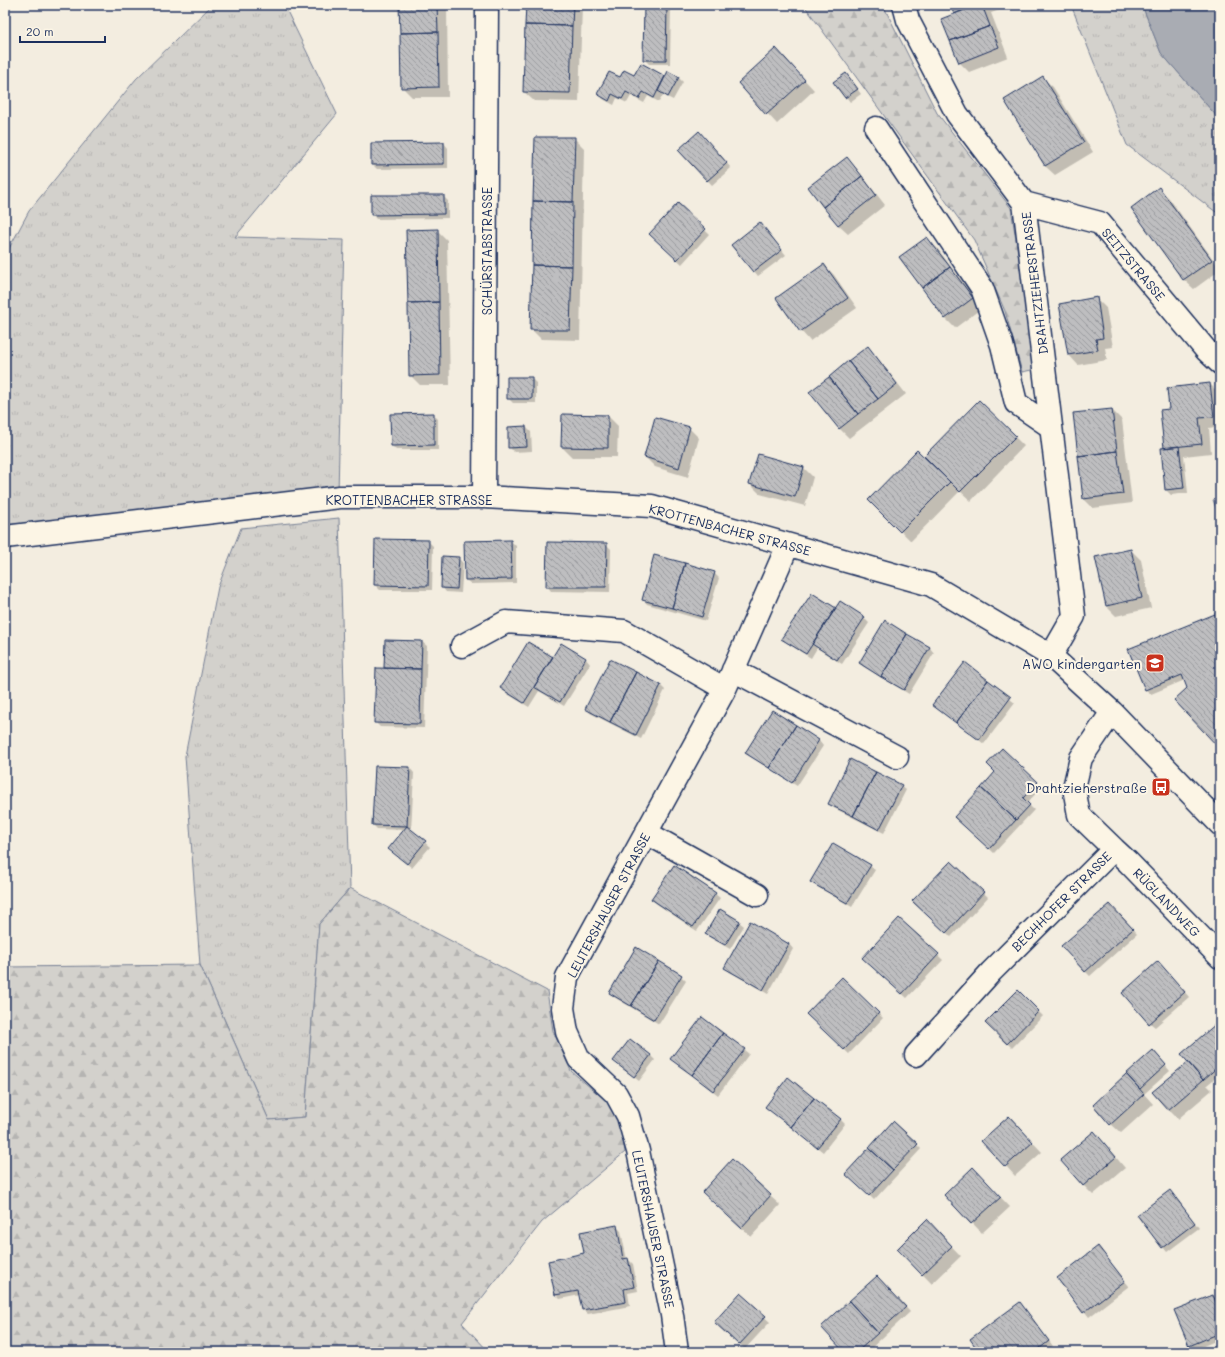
<svg xmlns="http://www.w3.org/2000/svg" width="1225" height="1357" viewBox="0 0 1225 1357" font-family="Mali,sans-serif">
<style>
.grass{fill:url(#grass-tufts);stroke:#778095}
.forest{fill:url(#forest-firs);stroke:#778095}
.green{fill:#d3d1cc;stroke:#778095}
.water{fill:#a9acb3;stroke:#707a91}
.shadow{fill:#0003}
.building{fill:url(#building-back-hatch);stroke:#1b2f5e}
.lines{fill:none;stroke-linecap:round;stroke-linejoin:round}
.minor-casing{stroke:#1b2f5e;stroke-width:25}
.minor{stroke:#fcf5e5;stroke-width:22}
.labels{text-anchor:middle;dominant-baseline:central;stroke-width:4;stroke-linejoin:round;paint-order:stroke}
.street-label{font-size:13px;fill:#1b2f5e;stroke:#fcf5e5}
.poi-label{font-size:13px;fill:#1b2f5e;stroke:#fcf5e5;text-anchor:end}
</style>
<defs>
<pattern id="grass-tufts" width="24" height="20" patternUnits="userSpaceOnUse"><rect width="24" height="20" fill="#d3d1cc"/><path d="M3 7l-1-3M5 7V3M7 7l1-3M15 17l-1-3M17 17v-4M19 17l1-3" fill="none" stroke="#b5b4b2"/></pattern>
<pattern id="forest-firs" width="22" height="20" patternUnits="userSpaceOnUse"><rect width="22" height="20" fill="#d3d1cc"/><path d="M5 1l3.5 6h-7zM16 11l3.5 6h-7z" fill="#b5b4b2"/></pattern>
<pattern id="building-back-hatch" width="6" height="6" patternUnits="userSpaceOnUse"><rect width="6" height="6" fill="#bebec0"/><path d="M-1 5l2 2M0 0l6 6M5-1l2 2" fill="none" stroke="#9a9b9f"/></pattern>
</defs>
<rect width="100%" height="100%" fill="#f3ede0"/>
<filter id="ink" filterUnits="userSpaceOnUse"><feTurbulence type="fractalNoise" baseFrequency=".025" numOctaves="2"/><feDisplacementMap in="SourceGraphic" scale="8" xChannelSelector="R" yChannelSelector="G"/><feConvolveMatrix kernelMatrix="1 2 1 2 8 2 1 2 1" color-interpolation-filters="sRGB"/></filter>
<g filter="url(#ink)">
<path class="grass" d="M212 5H284L337 114 235 237 344 240 338 493 5 525V256L29 211 136 79Z
M1071 5H1142L1161 53 1220 120V215L1127 145Z
M339 518 350 888 319 924 305 1117 269 1120 200 965 185 756 218 587 241 528Z"/>
<path class="forest" d="M804 5H883L937 113 1011 208 1036 369 1022 372 1005 311 974 240Z
M350 888 547 991 553 1031 571 1071 618 1111 625 1152 542 1222 462 1323 489 1352H5V967L200 965 269 1120 305 1117 319 924Z"/>
<path class="green" d="M1220 497V519L1213 500Z"/>
<path class="water" d="M1142 5H1220V120L1161 53Z"/>
<path class="shadow" d="M400 5H447L448 97H412L402 87Z
M527 5H582L579 102 534 101 524 92Z
M645 5H671L670 64H649L644 59Z
M951 5H1002L1003 9 991 13 1008 57 969 72 960 63 955 15Z
M785 59 814 90 777 124 739 83Z
M641 64 666 77H678L683 82 673 100 663 95 659 102 648 96 644 103 631 96 627 103 617 98 614 105 603 99 599 94 620 78 634 77Z
M846 74 861 94 850 102 835 82Z
M1043 78 1053 87 1093 152 1055 175 1045 166Z
M703 137 731 168 712 185 679 150Z
M574 138 584 148 580 340 541 339 531 329Z
M444 143 448 148V168L377 169 372 164Z
M846 158 856 168 885 205 848 234 838 225Z
M1159 189 1169 198 1220 269V270L1194 289 1184 280 1132 209Z
M443 196 448 201V218L376 219 372 214Z
M678 205 709 234 682 264 650 234Z
M764 228 786 255 758 276 733 245Z
M437 230 447 240 450 385H420L410 375Z
M927 238 937 248 982 308 955 328 945 318Z
M824 265 834 275 857 308 810 341 801 331Z
M1096 298 1106 308 1113 347 1105 348 1107 360 1078 365 1069 355Z
M868 347 877 357 906 394 849 438 840 429 811 392Z
M531 378 536 383V403H513L508 398Z
M1210 384 1220 394V426L1209 428 1211 453 1184 456 1188 493 1171 495 1166 490 1162 449 1165 448 1170 410Z
M979 401 1024 446 971 501 960 491 911 541 869 500 924 458Z
M1112 410 1122 420 1132 503 1093 508 1083 498Z
M433 414 438 419V450H396L392 446Z
M608 416 618 426 617 457H572L562 447Z
M526 427 531 432 532 451 514 452 509 447Z
M689 428 699 438 688 477 655 467 645 457Z
M804 468 813 477 805 506 760 494 750 484Z
M428 541 433 546 432 590H380L375 585Z
M511 541 516 546V583L471 584 466 580Z
M606 544 611 549 610 592 551 591 547 586Z
M1131 550 1141 560 1151 608 1116 616 1106 606Z
M458 558 463 563 461 593 446 592 442 587Z
M714 573 719 578 706 621 647 604 643 599Z
M836 610 864 618 869 623 842 664 817 648 811 658 787 643 783 639Z
M1220 613V748L1185 680 1151 694 1146 690 1130 650Z
M885 621 930 648 934 653 909 694 864 667 860 663Z
M386 641 422 642 427 646 424 728 380 727 375 722 385 669Z
M562 645 586 659 590 664 564 706 539 691 529 707 506 693 501 688 553 658Z
M965 664 1015 703 984 744 934 705Z
M661 686 665 690 641 739 590 713 586 708Z
M773 712 819 741 823 746 797 786 751 757 747 753Z
M410 768 414 773 411 831 430 847 412 868 394 853 405 830 377 829 373 825Z
M1037 783 1042 787 1027 803 1034 810 994 853 960 821Z
M901 786 906 790 884 833 834 808 829 803Z
M951 862 988 897 951 937 914 901Z
M870 866 875 870 852 907 816 886 811 881Z
M715 894 720 898 697 931 657 904 652 899Z
M1115 910 1137 934 1090 976 1085 971Z
M899 919 943 960 907 998 868 963Z
M739 922 744 926 730 949 711 938 706 933Z
M789 944 793 949 768 994 730 972 725 968Z
M1163 967 1189 997 1155 1027 1150 1023Z
M681 976 686 981 659 1024 614 997 610 992Z
M842 978 883 1018 849 1054 807 1014Z
M1018 992 1043 1016 1012 1048 987 1023Z
M1220 1028V1074L1207 1085 1212 1090 1178 1119 1168 1109 1189 1062Z
M744 1050 749 1054 718 1095 672 1059Z
M650 1055 655 1060 639 1081 614 1061Z
M1157 1056 1170 1071 1144 1094 1153 1104 1121 1133 1111 1124 1129 1078Z
M771 1111 840 1119 845 1124 823 1152Z
M1018 1127 1042 1152 1015 1176 1006 1166Z
M1103 1142 1125 1168 1093 1195 1083 1185Z
M917 1145 921 1149 874 1200 851 1178Z
M982 1178 1010 1207 982 1233 945 1195Z
M770 1196 780 1205 751 1237 713 1201Z
M1174 1196 1199 1228 1167 1252 1163 1247Z
M927 1221 961 1256 932 1284 898 1249Z
M616 1226 621 1231 627 1260 628 1259 633 1264 638 1291 628 1293 630 1306 588 1314 583 1310 580 1295 560 1299 556 1295 586 1254Z
M1098 1248 1129 1286 1089 1317 1058 1278Z
M882 1281 910 1312 867 1352H845Z
M740 1295 770 1322 745 1349 719 1327Z
M1213 1296 1217 1301 1220 1307V1339L1194 1350 1190 1345Z
M1020 1303 1053 1346 1046 1352H981Z"/>
<path class="building" d="M399 5H437L438 32 400 33Z
M526 5H573L572 26 525 25Z
M644 5H667L666 60H643Z
M950 5H977L954 14Z
M977 5H982L990 26 950 41 941 19Z
M525 25 572 26 570 93 523 92Z
M990 26 999 47 959 63 950 41Z
M438 32 439 87 401 88 400 33Z
M776 48 805 80 766 115 738 83Z
M641 63 665 76 654 98 643 92 639 99 626 92 622 99 612 94 609 101 597 94 609 72 620 77 624 70 634 75Z
M668 71 679 77 668 97 658 91Z
M846 73 858 89 845 98 833 82Z
M1043 76 1084 142 1045 166 1004 100Z
M699 131 727 163 707 181 678 150Z
M535 137H575L573 202 533 201Z
M444 142V164L371 165V143Z
M847 157 862 176 823 207 808 187Z
M862 176 876 195 838 225 823 207Z
M1159 187 1212 260 1183 280 1131 208Z
M371 195H444V214L371 215Z
M533 201 573 202 572 266 532 265Z
M678 203 706 229 677 260 649 234Z
M760 222 782 250 753 272 731 245Z
M438 229 439 302 408 303 406 230Z
M927 237 950 267 922 288 899 257Z
M824 264 848 298 800 332 776 298Z
M532 265 572 266 570 330H530Z
M950 267 973 298 945 319 922 288Z
M1097 297 1103 338 1096 339 1098 350 1068 355 1059 304Z
M439 302 440 375 409 376 408 303Z
M868 346 897 384 878 399 848 361Z
M848 361 878 399 858 414 829 377Z
M507 377H532V399H507Z
M829 377 858 414 839 429 809 392Z
M1210 383 1214 417 1199 418 1202 444 1164 448 1160 410 1169 409 1167 388Z
M979 400 1016 436 960 492 924 456Z
M1112 409 1117 451 1078 456 1073 413Z
M434 413V445L391 446 390 414Z
M562 414 608 415V448L561 447Z
M655 417 690 427 679 468 644 457Z
M526 426 527 447 508 448V427Z
M1179 446 1184 488 1165 490 1161 448Z
M917 450 950 482 900 532 868 500Z
M1117 451 1123 494 1083 499 1078 456Z
M758 454 804 467 795 497 749 484Z
M375 539 429 540 428 586 374 585Z
M511 540 512 579 465 580 464 541Z
M547 542 607 543 606 587H546Z
M1131 549 1142 598 1106 606 1095 557Z
M654 555 685 563 672 608 642 600Z
M442 556 459 557 457 589 441 588Z
M685 563 715 572 702 617 672 608Z
M812 593 836 608 806 654 781 639Z
M840 601 865 617 837 660 812 644Z
M1220 612V749L1174 700 1187 688 1182 675 1145 690 1128 649Z
M885 620 907 634 881 677 859 663Z
M907 634 930 647 904 690 881 677Z
M385 640 422 641 421 669 384 668Z
M528 642 553 657 524 703 500 688Z
M561 643 586 658 560 702 534 687Z
M610 659 636 672 610 722 585 709Z
M965 662 988 680 956 723 932 705Z
M376 668 421 669 420 724 374 723Z
M636 672 661 685 636 735 610 722Z
M988 680 1011 697 979 740 956 723Z
M772 710 796 725 769 768 745 753Z
M796 725 819 740 792 783 769 768Z
M1002 748 1038 782 1023 798 1030 805 1016 820 981 788 995 772 987 764Z
M850 759 876 772 853 816 828 804Z
M375 766 410 767 407 826 372 825Z
M876 772 902 785 879 830 853 816Z
M981 788 1016 820 989 849 954 817Z
M407 826 426 841 407 864 388 849Z
M833 843 871 865 847 903 810 882Z
M951 861 984 892 946 933 912 901Z
M674 865 716 893 693 927 651 899Z
M1110 904 1133 929 1085 972 1061 946Z
M720 909 740 921 725 945 705 934Z
M899 918 939 954 902 994 862 958Z
M750 921 789 944 763 990 724 968Z
M636 947 659 961 631 1006 609 993Z
M659 961 682 975 654 1020 631 1006Z
M1158 961 1185 992 1149 1024 1122 993Z
M842 977 879 1013 844 1050 806 1014Z
M1018 990 1039 1011 1007 1044 985 1023Z
M702 1017 723 1033 692 1075 670 1059Z
M1217 1023 1220 1027V1065L1203 1080 1181 1054Z
M723 1033 745 1049 713 1091 692 1075Z
M630 1039 651 1055 634 1077 613 1061Z
M1153 1050 1166 1065 1140 1089 1126 1074Z
M1188 1062 1203 1080 1168 1110 1152 1092Z
M1126 1074 1144 1094 1110 1125 1093 1105Z
M788 1077 814 1098 791 1127 765 1107Z
M814 1098 841 1119 817 1148 791 1127Z
M1009 1116 1033 1142 1005 1167 981 1141Z
M893 1121 918 1144 893 1170 869 1148Z
M1094 1131 1116 1157 1083 1186 1060 1160Z
M869 1148 893 1170 869 1196 845 1174Z
M732 1159 771 1195 741 1228 702 1192Z
M973 1167 1001 1197 971 1224 944 1195Z
M1170 1190 1195 1223 1162 1248 1137 1215Z
M927 1219 952 1246 922 1275 897 1249Z
M617 1225 623 1259 628 1258 634 1287 624 1289 626 1302 582 1310 578 1291 555 1295 548 1261 584 1253 580 1232Z
M1098 1246 1125 1281 1083 1313 1057 1278Z
M877 1276 906 1307 878 1333 849 1301Z
M740 1293 766 1316 739 1345 714 1322Z
M1213 1295 1220 1312V1333L1189 1346 1174 1310Z
M849 1301 878 1333 857 1352H844L821 1327Z
M1020 1302 1049 1341 1035 1352H979L970 1339Z"/>
<g class="lines">
<g class="minor-casing">
<path id="minor" d="M904 5 908 20 957 114 1024 203 1074 616 1051 656
M876 128 982 288 1002 345 1016 403 1051 427
M1024 203 1100 223 1206 350 1220 363
M484 497 487 5
M5 537 340 497H484L652 506 931 585 1051 656 1112 712 1220 824
M462 646 506 622 624 631 725 689
M733 670 897 757
M647 833 757 895
M1114 849 1128 862 1220 957
M916 1055 991 972 1114 849 1079 815 1074 788 1081 758 1112 712
M677 1352 672 1315 638 1151 628 1116 616 1094 579 1059 567 1032 563 1008 567 977 725 689 788 545"/>
</g>
<use href="#minor" class="minor"/>
</g>
</g>
<defs>
<g id="school-square" transform="scale(1)"><rect x="-9" y="-9" width="18" height="18" rx="4" fill="#c8321e" stroke="#fcf5e5"/><path d="M0-5L7-2L0 1L-7-2ZM-4 1L0 2.5L4 1V4Q0 6-4 4Z" fill="#fff"/></g>
<g id="bus-square" transform="scale(1)"><rect x="-9" y="-9" width="18" height="18" rx="4" fill="#c8321e" stroke="#fcf5e5"/><path d="M-5-6H5V4H4V6H2V4H-2V6H-4V4H-5ZM-3.5-4V0h7V-4ZM-3.5 1.2v1.5H-2V1.2ZM2 1.2v1.5H3.5V1.2Z" fill="#fff"/></g>
</defs>
<g fill-rule="evenodd">
<use href="#school-square" x="1155" y="663"/>
<use href="#bus-square" x="1161" y="787"/>
</g>
<g class="labels">
<g class="street-label">
<text transform="translate(486 251) rotate(-90)">SCHÜRSTABSTRASSE</text>
<text transform="translate(1134 264) rotate(50)">SEITZSTRASSE</text>
<text transform="translate(1034 283) rotate(-97)">DRAHTZIEHERSTRASSE</text>
<text x="409" y="499">KROTTENBACHER STRASSE</text>
<text transform="translate(730 529) rotate(15)">KROTTENBACHER STRASSE</text>
<text transform="translate(1061 901) rotate(-45)">BECHHOFER STRASSE</text>
<text transform="translate(1167 902) rotate(46)">RÜGLANDWEG</text>
<text transform="translate(608 905) rotate(-62)">LEUTERSHAUSER STRASSE</text>
<text transform="translate(654 1229) rotate(78)">LEUTERSHAUSER STRASSE</text>
</g>
<g class="poi-label">
<text x="1141" y="663">AWO kindergarten</text>
<text x="1147" y="787">Drahtzieherstraße</text>
</g>
</g>
<rect width="1225" height="1357" fill="none" stroke="#fcf5e5" stroke-width="20"/>
<rect x="10" y="10" width="1205" height="1337" fill="none" stroke="#1b2f5e" stroke-width="1.5" filter="url(#ink)"/>
<path d="M20 36v6h85v-6" fill="none" stroke="#1b2f5e" stroke-width="2"/>
<text x="26" y="36" font-size="12" fill="#1b2f5e" stroke="#fcf5e5" stroke-width="3" paint-order="stroke">20 m</text>
</svg>
